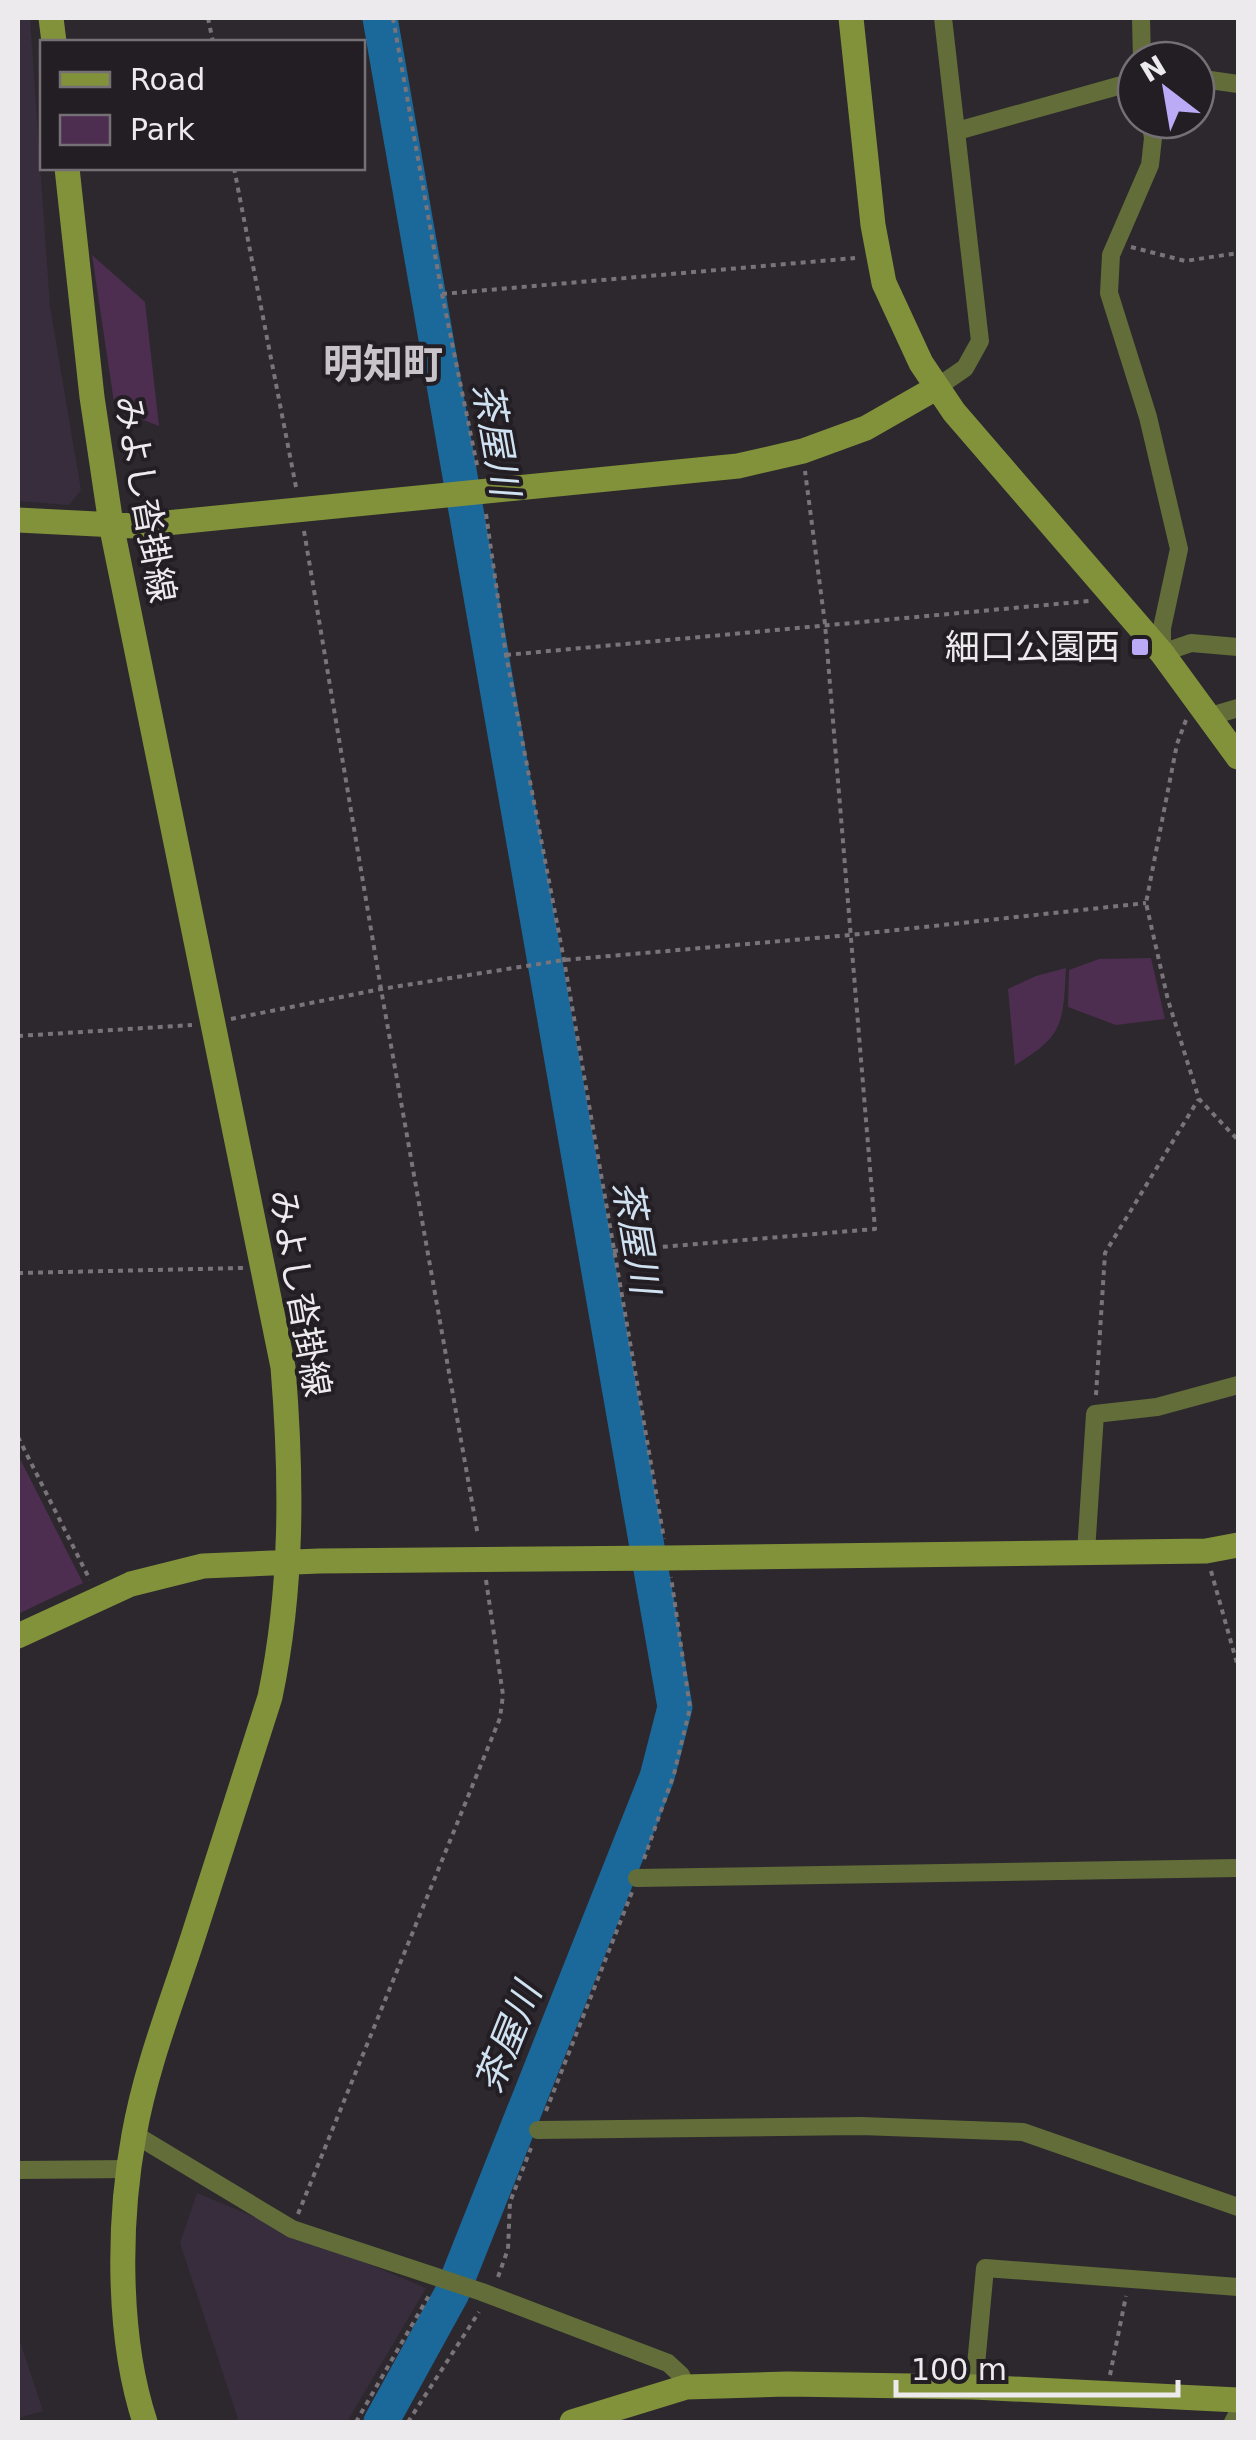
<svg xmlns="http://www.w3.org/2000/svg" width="1256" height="2440" viewBox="0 0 1256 2440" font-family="'DejaVu Sans','Noto Sans JP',sans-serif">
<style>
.industrial{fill:#372d3c}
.green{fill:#4d2e50}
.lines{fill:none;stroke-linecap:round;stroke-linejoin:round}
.river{stroke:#1b689b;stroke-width:35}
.path{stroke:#787479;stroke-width:4;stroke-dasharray:5 5;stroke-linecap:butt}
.street{stroke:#626d39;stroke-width:18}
.secondary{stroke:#82923b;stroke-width:25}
.poi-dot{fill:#bbaaf6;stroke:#231e24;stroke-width:4}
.labels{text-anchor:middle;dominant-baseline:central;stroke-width:8;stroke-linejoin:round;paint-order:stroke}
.street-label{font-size:35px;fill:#edeaee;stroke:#231e24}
.poi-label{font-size:35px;fill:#edeaee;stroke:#231e24;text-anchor:end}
.water-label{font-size:38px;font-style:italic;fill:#d0e2f1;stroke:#231e24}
.quarter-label{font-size:40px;font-weight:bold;fill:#c9c3ca;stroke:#231e24}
</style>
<rect width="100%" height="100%" fill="#2d282d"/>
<path class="industrial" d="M18 18H30L50 306 81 490 69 505 18 501Z
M197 2193 426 2288 347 2422H239L180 2243Z
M18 2335 43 2411 18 2418Z"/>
<path class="green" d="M92 255 145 302 159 426 115 409Z
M1151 958 1165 1019 1116 1025 1068 1007 1069 970 1099 959Z
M1066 968C1063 1023 1064 1036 1015 1065L1008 989 1036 976Z
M18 1455 83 1583 18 1614Z"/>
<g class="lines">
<path class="river" d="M380 18 675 1707 657 1777 452 2293 381 2422"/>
<path class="path" d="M208 18 213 42
M393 18 442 294 478 470
M234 168 296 487
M1131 247 1185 261 1238 253
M442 294 855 258
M486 514 506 655 564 960 664 1539
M304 531 381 989 478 1536
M506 655 1089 601
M1186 720 1177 744 1146 903 1168 1000 1199 1099 1238 1140
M231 1019 381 989 564 960 850 935 1146 903
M18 1036 192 1025
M613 1251 875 1229 825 624 805 471
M18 1273 243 1268
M1096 1395 1105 1253 1198 1100
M18 1437 90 1580
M1211 1571 1238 1667
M644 1859 674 1774 690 1708 671 1577
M546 2111 632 1892
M298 2214 500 1718 503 1695 486 1580
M498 2277 508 2249 510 2202 531 2148
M1110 2375 1126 2296
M356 2422 431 2292
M408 2422 479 2312"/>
<path class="street" d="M1141 18 1142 60
M1196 78 1238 84
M1150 120 1153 138 1150 165 1111 255 1109 293 1148 417 1179 549 1162 628V653L1191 643 1238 647
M957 131 1136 81
M936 388 965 368 980 341 943 18
M1211 716 1238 708
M1086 1552 1095 1414 1157 1407 1238 1385
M637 1878 1238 1868
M538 2130 861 2126 1023 2132 1238 2207
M134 2134 292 2229 482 2292 668 2363 681 2375 686 2387
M18 2170 130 2169
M974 2387 985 2268 1238 2287
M1233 2422 1238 2413"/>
<path class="secondary" d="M51 18 54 42
M851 18 873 225 884 283 921 363 954 412 1162 653 1238 757
M67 168 92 397 111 524 283 1367C292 1478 293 1587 270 1697 244 1777 219 1857 193 1937 172 2002 146 2067 134 2135 118 2222 117 2337 145 2422
M18 520 136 526 738 466 803 451 866 428 936 388
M668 1558 1206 1551 1238 1545
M18 1636 131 1584 203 1566 319 1561 666 1558
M572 2422 686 2387 787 2384 974 2387 1238 2400"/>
</g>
<rect class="poi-dot" x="1130" y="637" width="20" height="20" rx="5"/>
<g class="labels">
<g class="street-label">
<text transform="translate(145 499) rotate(80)">みよし沓掛線</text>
<text transform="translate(300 1293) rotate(80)">みよし沓掛線</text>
</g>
<g class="poi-label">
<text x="1120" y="647">細口公園西</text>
</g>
<g class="water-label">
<text transform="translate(496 439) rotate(80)">茶屋川</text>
<text transform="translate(636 1237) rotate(80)">茶屋川</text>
<text transform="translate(508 2038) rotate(-68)">茶屋川</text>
</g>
<g class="quarter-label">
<text x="383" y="364">明知町</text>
</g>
</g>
<rect width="1256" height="2440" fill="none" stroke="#edeaee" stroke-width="40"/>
<rect x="40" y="40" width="325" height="130" fill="#231e24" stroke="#747075" stroke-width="2.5"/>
<rect x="60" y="72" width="50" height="15" fill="#82923b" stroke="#747075" stroke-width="2.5"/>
<text x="130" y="90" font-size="30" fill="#edeaee">Road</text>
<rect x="60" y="115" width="50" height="30" fill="#4d2e50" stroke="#747075" stroke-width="2.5"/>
<text x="130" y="140" font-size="30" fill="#edeaee">Park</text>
<g transform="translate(1166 90) rotate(329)"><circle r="48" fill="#231e24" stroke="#747075" stroke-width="2.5"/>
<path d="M0-8L18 38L0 25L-18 38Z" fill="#bbaaf6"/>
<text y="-15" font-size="28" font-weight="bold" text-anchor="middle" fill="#edeaee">N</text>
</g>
<path d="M896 2380v15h282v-15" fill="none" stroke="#edeaee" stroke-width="5"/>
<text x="911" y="2380" font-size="30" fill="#edeaee" stroke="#231e24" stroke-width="8" paint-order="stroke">100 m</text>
</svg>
